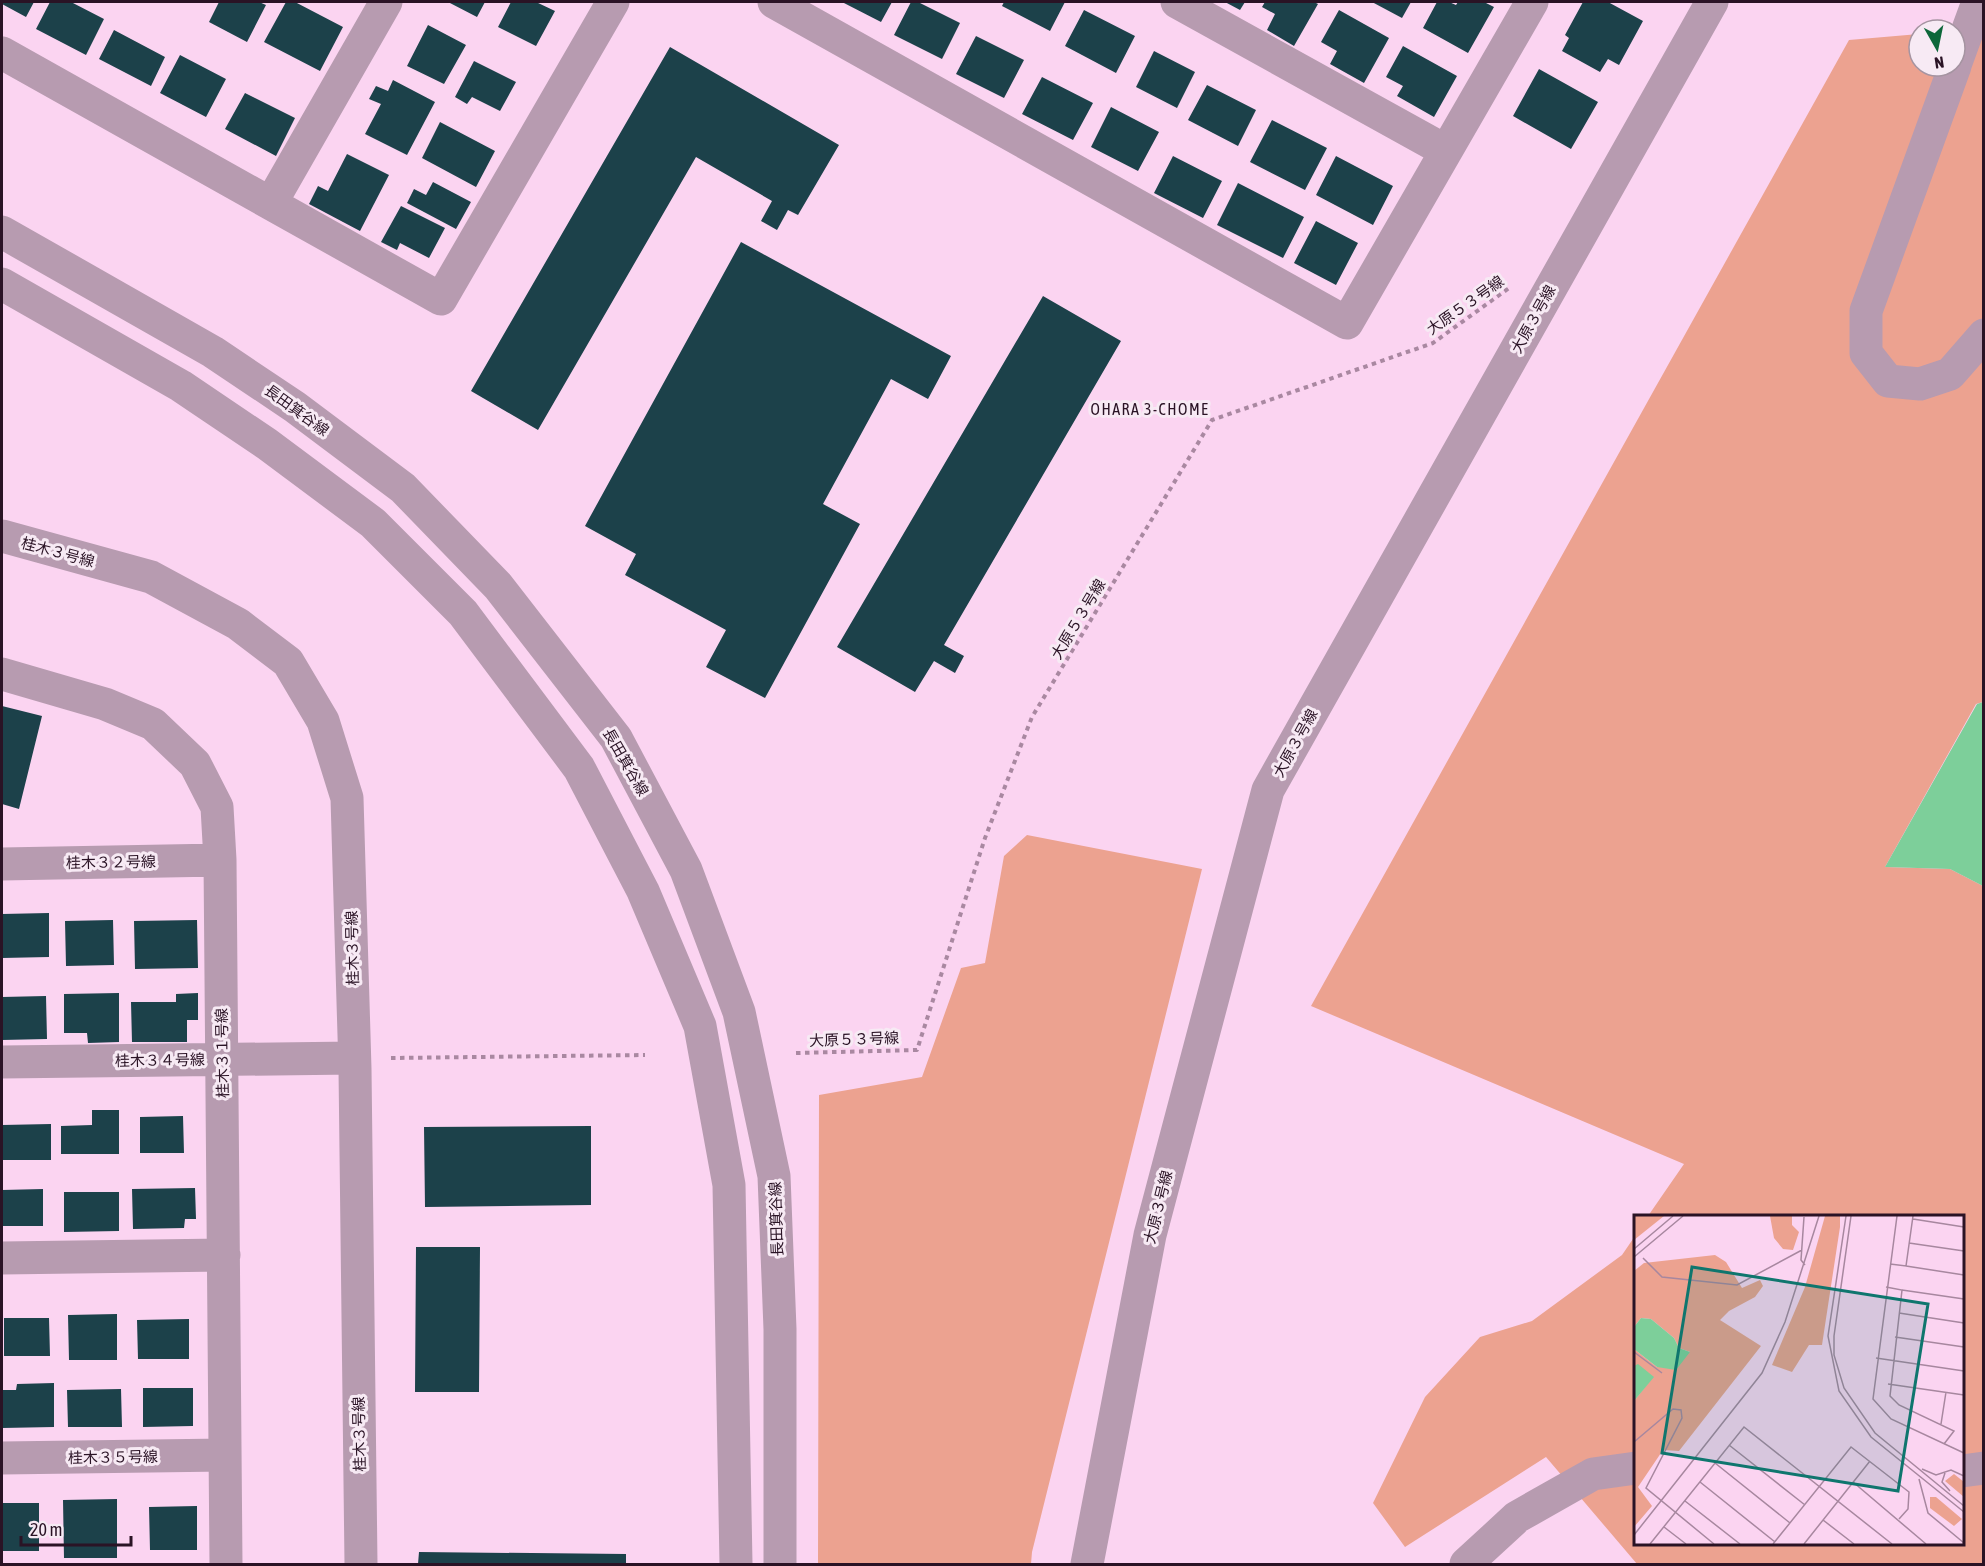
<svg xmlns="http://www.w3.org/2000/svg" width="1985" height="1566" viewBox="0 0 1985 1566" font-family="'Asap Condensed','Noto Sans JP',sans-serif">
<style>
.green{fill:#eca290}
.water{fill:#7dcf9a}
.building{fill:#1c414a}
.lines{fill:none;stroke-linecap:round;stroke-linejoin:round}
.path{stroke:#a988a1;stroke-width:4;stroke-dasharray:4.5 4.5;stroke-linecap:butt}
.minor{stroke:#b79bb0;stroke-width:33}
.labels{text-anchor:middle;dominant-baseline:central;stroke-width:6;stroke-linejoin:round;paint-order:stroke}
.street-label{font-size:15px;fill:#2a1325;stroke:#f7eaf4}
.neighbourhood-label{font-size:16px;letter-spacing:1.5px;fill:#2a1325;stroke:#f7eaf4}
.inset-road{fill:none;stroke:#a7879f;stroke-width:1.5}
.view{fill:#0f766e;fill-opacity:0.15;stroke:#0f766e;stroke-width:3}
.inset-edge{fill:none;stroke:#2a1325;stroke-width:3}
</style>
<rect width="100%" height="100%" fill="#fbd4f1"/>
<path class="green" d="M1983 29V702L1976 704 1885 867 1950 869 1983 886V1564H1637L1546 1457 1405 1547 1373 1503 1425 1397 1480 1337 1532 1321 1622 1255 1635 1236 1636 1544H1962V1216H1648L1684 1164 1311 1006 1849 40 1919 34V66H1955Z
M1027 835 1202 869 1032 1552 1031 1564H818L819 1095 922 1077 961 968 985 963 1004 856Z"/>
<path class="water" d="M1983 702V886L1950 869 1885 867 1977 704Z"/>
<path class="building" d="M2 2H34L26 17 2 4Z
M50 2H71L104 19 86 55 36 29Z
M219 2H259L266 5 247 42 209 22Z
M286 2H295L343 27 320 71 264 42Z
M448 2H485L477 17Z
M511 2H536L555 11 536 46 498 27Z
M842 2H892L881 22Z
M911 2H918L960 23 942 59 894 35Z
M1004 2H1065L1050 31 1002 6Z
M1225 2H1245L1240 10Z
M1265 2H1314L1318 4 1294 46 1267 30 1275 14 1262 7Z
M1372 2H1411L1402 18Z
M1437 2H1449L1456 5 1458 2H1484L1494 7 1468 53 1423 28Z
M1583 2H1608L1643 21 1619 65 1608 59 1600 72 1562 51 1569 38 1565 35Z
M1084 10 1135 36 1116 73 1065 46Z
M1339 10 1389 38 1364 83 1330 64 1337 51 1321 42Z
M428 25 466 45 444 84 407 66Z
M114 30 165 57 151 86 99 59Z
M976 36 1024 60 1004 98 956 74Z
M1403 46 1457 76 1434 117 1397 96 1403 86 1386 77Z
M670 47 839 145 798 215 788 210 777 230 761 221 772 201 696 157 538 430 471 391Z
M1154 51 1195 72 1177 108 1136 87Z
M180 55 226 79 206 117 160 93Z
M474 61 516 82 500 111 472 97 467 104 455 97Z
M1539 69 1598 102 1571 149 1513 116Z
M1042 77 1093 103 1073 140 1022 114Z
M393 80 435 102 407 155 365 134 381 104 369 99 376 86 388 91Z
M1207 85 1256 110 1238 146 1188 120Z
M245 93 295 118 276 156 225 129Z
M1111 107 1159 132 1138 171 1091 147Z
M1272 120 1327 148 1305 190 1250 162Z
M440 122 495 151 476 187 422 158Z
M347 154 389 175 360 231 309 204 318 186 328 191Z
M1173 156 1222 181 1203 218 1154 193Z
M1336 156 1393 186 1373 225 1316 195Z
M433 182 471 202 456 229 407 203 414 189 426 195Z
M1238 183 1304 217 1283 258 1217 225Z
M401 206 445 228 429 258 400 243 397 250 381 242Z
M1316 221 1358 243 1336 285 1294 263Z
M741 242 951 356 928 399 891 379 823 504 860 524 765 698 706 667 726 630 625 575 636 554 585 526Z
M1043 296 1121 341 944 645 964 656 955 673 934 661 915 692 837 647Z
M2 706 42 716 19 809 2 804Z
M49 913V957L2 958V914Z
M113 920 114 965 66 966 65 921Z
M197 920 198 968 135 969 134 921Z
M119 993V1042L88 1043 87 1033H64V994Z
M198 993V1020H187V1042H132L131 1002H176V994Z
M46 996 47 1039 2 1040V997Z
M92 1110H119V1154H61V1126L92 1125Z
M183 1116 184 1153H140V1117Z
M51 1124V1160H2V1125Z
M591 1126V1205L425 1207 424 1127Z
M195 1188 196 1219H185L184 1228 133 1229 132 1189Z
M43 1189V1226H2V1190Z
M64 1192H119V1231L64 1232Z
M416 1247H480L479 1392H415Z
M117 1314V1360H69L68 1315Z
M4 1318H49L50 1356H4Z
M189 1319V1359H138L137 1320Z
M54 1383V1427L2 1428V1390H16L17 1384Z
M143 1388H193V1426L143 1427Z
M121 1389 122 1427H68L67 1390Z
M117 1499V1558H64L63 1500Z
M2 1503H39V1551H2Z
M197 1506V1550H150L149 1507Z
M419 1552 626 1554V1564H418Z"/>
<g class="lines">
<path class="path" d="M796 1053 917 1050 985 838 1032 717 1212 420 1433 343 1509 288
M391 1058 645 1055"/>
<path class="minor" d="M774 2 1347 323 1532 2
M1177 2 1446 151
M2 53 441 299 613 2
M1955 65 1978 2
M1955 66 1866 311V353L1888 381 1920 384 1950 374 1984 335
M271 203 386 2
M2 232 213 352 295 407 403 488 498 586 616 738 686 870 739 1012 774 1176 780 1329V1564
M2 284 181 386 267 444 373 523 463 613 579 768 643 891 700 1026 729 1185 736 1564
M2 536 151 577 238 624 288 662 323 721 347 798 355 1069 361 1564
M2 674 105 704 153 724 195 764 217 807 220 860 226 1564
M2 864 220 860
M2 1062 354 1058
M2 1258 224 1255
M2 1458 225 1455
M1962 1471 1984 1468
M1087 1564 1150 1235 1268 790 1712 2
M1466 1564 1517 1517 1593 1474 1636 1468"/>
</g>
<g class="labels">
<g class="street-label">
<text transform="translate(1465 305) rotate(-35)">大原５３号線</text>
<text transform="translate(1533 319) rotate(-61)">大原３号線</text>
<text transform="translate(297 410) rotate(36)">長田箕谷線</text>
<text transform="translate(58 552) rotate(15)">桂木３号線</text>
<text transform="translate(1078 619) rotate(-59)">大原５３号線</text>
<text transform="translate(1295 743) rotate(-61)">大原３号線</text>
<text transform="translate(626 762) rotate(60)">長田箕谷線</text>
<text transform="translate(111 862) rotate(-1)">桂木３２号線</text>
<text transform="translate(352 948) rotate(-91)">桂木３号線</text>
<text transform="translate(854 1039) rotate(-2)">大原５３号線</text>
<text transform="translate(222 1053) rotate(-91)">桂木３１号線</text>
<text transform="translate(160 1060) rotate(-1)">桂木３４号線</text>
<text transform="translate(1158 1207) rotate(-76)">大原３号線</text>
<text transform="translate(776 1219) rotate(-92)">長田箕谷線</text>
<text transform="translate(359 1434) rotate(-91)">桂木３号線</text>
<text transform="translate(113 1457) rotate(-1)">桂木３５号線</text>
</g>
<g class="neighbourhood-label">
<text x="1150" y="409">OHARA 3-CHOME</text>
</g>
</g>
<g transform="translate(1634 1215)">
<rect width="330" height="330" fill="#fbd4f1"/>
<path d="M0 1H30L0 25ZM136 1H158V10L165 17 159 35 149 34 140 23ZM191 1H206V12L188 130H175L158 157 138 150 171 72ZM81 40 92 47 108 73 126 65 129 71 121 82 95 96 86 105 127 131 45 236 29 235 4 272 18 291 0 312V186L19 162 0 151V134L23 152 56 137 45 133 40 123 17 104 7 103 0 112V56L10 48ZM320 259 330 267V282L311 266ZM296 282H302L328 304 320 311 296 293Z" fill="#eca290"/>
<path d="M7 103 17 104 40 123 45 133 56 137 42 155 23 152 0 134V112ZM4 149 20 162 0 186V151Z" fill="#7dcf9a"/>
<path class="inset-road" d="M212 1 194 121 205 176 237 222 330 297M217 1 200 121V140L210 173 241 218 330 291M263 1 239 184 257 204 330 238M170 2 167 45 171 50M279 4 330 12M275 28 330 36M0 34 39 1M0 42 49 1M9 43 28 62 103 70 168 35M256 49 272 51 279 1M272 51 330 60M252 72 268 75 256 181 265 190 320 216 310 229M268 75 330 84M265 98 330 108M261 122 330 132M0 137 28 158M242 143 330 156M254 169 330 180M307 209 312 177M0 227 39 194 47 195 48 203 12 273 80 329M95 230 171 290M81 248 156 308M288 254 302 260 317 255 330 261M311 258 308 267 316 276M285 264 294 298 330 328M66 267 141 327M219 267 292 329M51 286 106 329M189 305 220 329M30 312 52 329M0 320 128 158 151 107 185 1M16 329 110 212 258 329M139 329 217 232 275 277 274 294 265 304M170 329 236 246"/>
<path class="view" d="M58 52 294 89 264 276 28 238Z"/>
<rect width="330" height="330" class="inset-edge"/>
</g>
<rect width="1985" height="1566" fill="none" stroke="#2a1325" stroke-width="6"/>
<g transform="translate(1937 48) rotate(171)"><circle r="28" fill="#f7eaf4" stroke="#a594a1" stroke-width="1.5"/>
<path d="M0-4.5L10 22L0 15L-10 22Z" fill="#0d673a"/>
<text y="-9" font-size="16" font-weight="bold" text-anchor="middle" fill="#2a1325">N</text>
</g>
<path d="M21 1536v9h110v-9" fill="none" stroke="#2a1325" stroke-width="3"/>
<text x="30" y="1536" font-size="18" fill="#2a1325" stroke="#f7eaf4" stroke-width="4.5" paint-order="stroke">20 m</text>
</svg>
